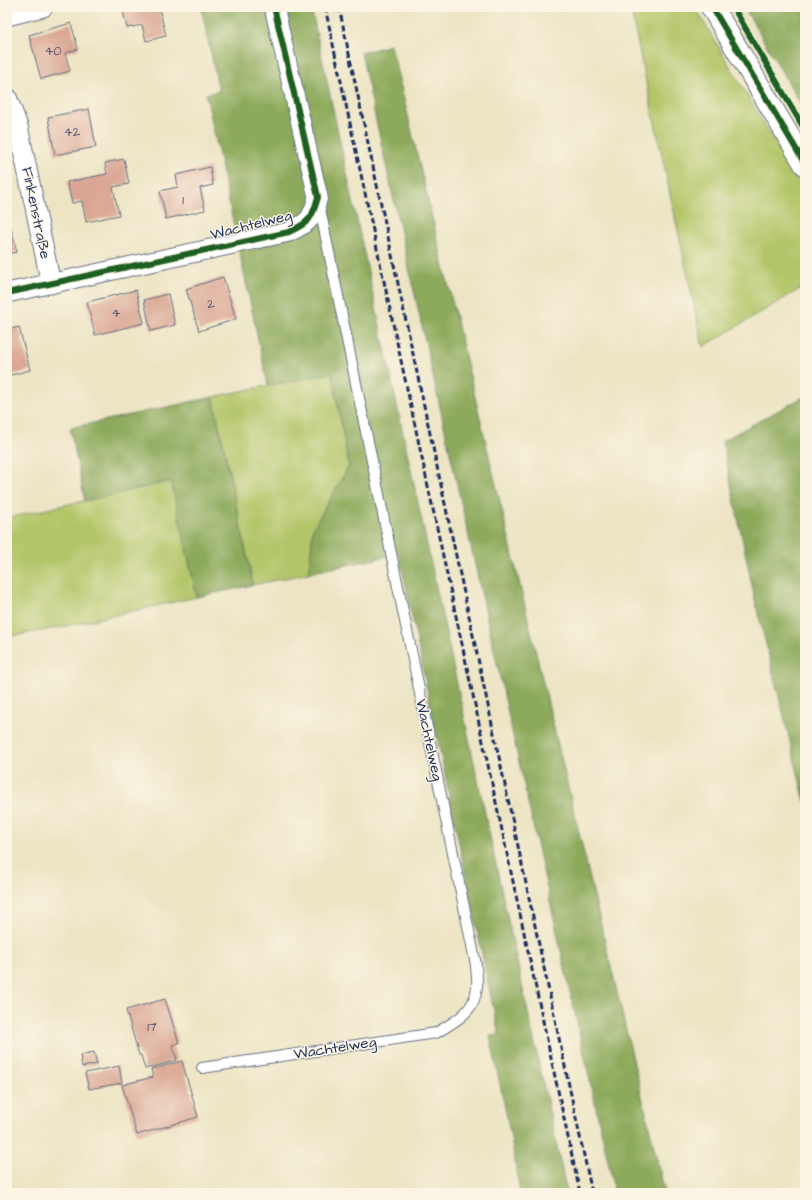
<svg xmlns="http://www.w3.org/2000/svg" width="812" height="1200" viewBox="0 0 812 1200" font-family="'Architects Daughter',sans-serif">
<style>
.green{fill:#b2c568;stroke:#667a63}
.forest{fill:#8daa5c;stroke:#546c5d}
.building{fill:#daa693}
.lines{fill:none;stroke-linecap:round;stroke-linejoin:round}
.service-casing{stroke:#646e81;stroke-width:12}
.minor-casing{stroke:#646e81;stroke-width:21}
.tertiary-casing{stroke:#646e81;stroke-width:24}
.service{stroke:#fff;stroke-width:10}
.minor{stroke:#fff;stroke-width:19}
.tertiary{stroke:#fff;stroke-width:22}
.rail{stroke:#1b2f5e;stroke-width:3;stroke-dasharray:6 3;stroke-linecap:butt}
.cycleway-casing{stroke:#fcf5e5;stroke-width:8}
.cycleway{stroke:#1b5e20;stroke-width:6}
.labels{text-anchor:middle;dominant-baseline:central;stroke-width:3;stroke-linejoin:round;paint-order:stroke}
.number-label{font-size:13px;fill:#4b4d6b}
.street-label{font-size:15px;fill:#1b2f5e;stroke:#fcf5e5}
</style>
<rect width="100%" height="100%" fill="#fcf5e5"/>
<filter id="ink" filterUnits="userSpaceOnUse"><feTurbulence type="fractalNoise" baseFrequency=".025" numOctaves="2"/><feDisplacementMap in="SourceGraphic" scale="8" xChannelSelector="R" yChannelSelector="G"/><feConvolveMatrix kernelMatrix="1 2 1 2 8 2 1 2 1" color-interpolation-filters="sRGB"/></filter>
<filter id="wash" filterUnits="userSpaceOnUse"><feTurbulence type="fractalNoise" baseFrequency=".012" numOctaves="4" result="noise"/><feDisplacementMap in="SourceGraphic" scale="16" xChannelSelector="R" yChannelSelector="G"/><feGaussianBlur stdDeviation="0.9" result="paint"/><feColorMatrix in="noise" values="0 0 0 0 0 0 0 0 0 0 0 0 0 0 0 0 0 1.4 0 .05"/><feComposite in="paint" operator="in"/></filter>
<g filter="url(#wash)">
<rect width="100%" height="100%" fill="#ece4c3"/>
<path class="green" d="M630 7H695L805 193V286L703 347Z
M332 372 349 466 313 529 309 573 253 585 213 397Z
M171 481 197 597 57 628 7 637V518Z"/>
<path class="forest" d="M201 7H311L567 1193H520L510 1132 490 1036 499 1035 399 554 309 573 313 529 349 466 332 373 268 386 206 94 219 91Z
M744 7H805V111Z
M391 45 665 1193H615L361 53Z
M805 396V802L755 600 722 441Z
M213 397 253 585 197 597 171 481 85 501 70 428Z"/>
<g id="blocks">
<path class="building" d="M122 7H159L166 36 146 41 142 25 127 28Z
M71 23 78 49 65 53 70 71 41 79 29 35Z
M89 109 96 147 55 155 48 117Z
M124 159 129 184 113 187 119 215 86 222 82 201 72 203 67 182 107 174 105 163Z
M210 167 213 185 200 188 205 210 166 219 160 191 178 187 176 175Z
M7 214 17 252 7 254Z
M223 277 236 319 199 331 186 289Z
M136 290 144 323 95 335 87 302Z
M168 294 175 325 151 331 144 300Z
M19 327 30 370 7 376V330Z
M165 999 179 1043 172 1045 177 1060 145 1069 141 1055H139L126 1010Z
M94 1052 97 1064 82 1067 80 1055Z
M182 1061 198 1117 137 1135 122 1085 153 1077 151 1069Z
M119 1066 122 1083 89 1089 85 1073Z"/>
</g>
</g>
<g filter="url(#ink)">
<use href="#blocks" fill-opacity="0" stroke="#646e81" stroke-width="1"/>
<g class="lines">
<g class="service-casing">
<path id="service" d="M202 1068 436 1033C456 1021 475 1012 477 987 478 980 476 972 476 965L319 204"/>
</g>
<g class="minor-casing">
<path id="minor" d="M7 16 43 7
M7 97 18 126 51 284
M7 293 289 232C310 222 312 219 318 197L274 7"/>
</g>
<g class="tertiary-casing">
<path id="tertiary" d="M712 7 805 164"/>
</g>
<use href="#service" class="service"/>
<use href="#minor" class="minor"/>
<use href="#tertiary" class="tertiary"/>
<path class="rail" d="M325 7 580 1193
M339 7 592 1193"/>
<g class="cycleway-casing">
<path id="cycleway" d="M712 7 805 164
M733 7 805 130
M7 293 289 232C310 222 312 219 318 197L274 7"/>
</g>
<use href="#cycleway" class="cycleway"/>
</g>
</g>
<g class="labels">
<g class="number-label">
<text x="53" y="51">40</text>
<text x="72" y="132">42</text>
<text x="183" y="200">1</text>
<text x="211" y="304">2</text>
<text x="116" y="313">4</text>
<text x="152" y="1027">17</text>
</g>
<g class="street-label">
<text transform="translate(36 213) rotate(78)">Finkenstraße</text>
<text transform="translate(251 225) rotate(-14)">Wachtelweg</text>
<text transform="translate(429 740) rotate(78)">Wachtelweg</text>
<text transform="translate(335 1048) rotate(-9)">Wachtelweg</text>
</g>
</g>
<rect width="812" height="1200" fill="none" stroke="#fcf5e5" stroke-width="24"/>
</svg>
